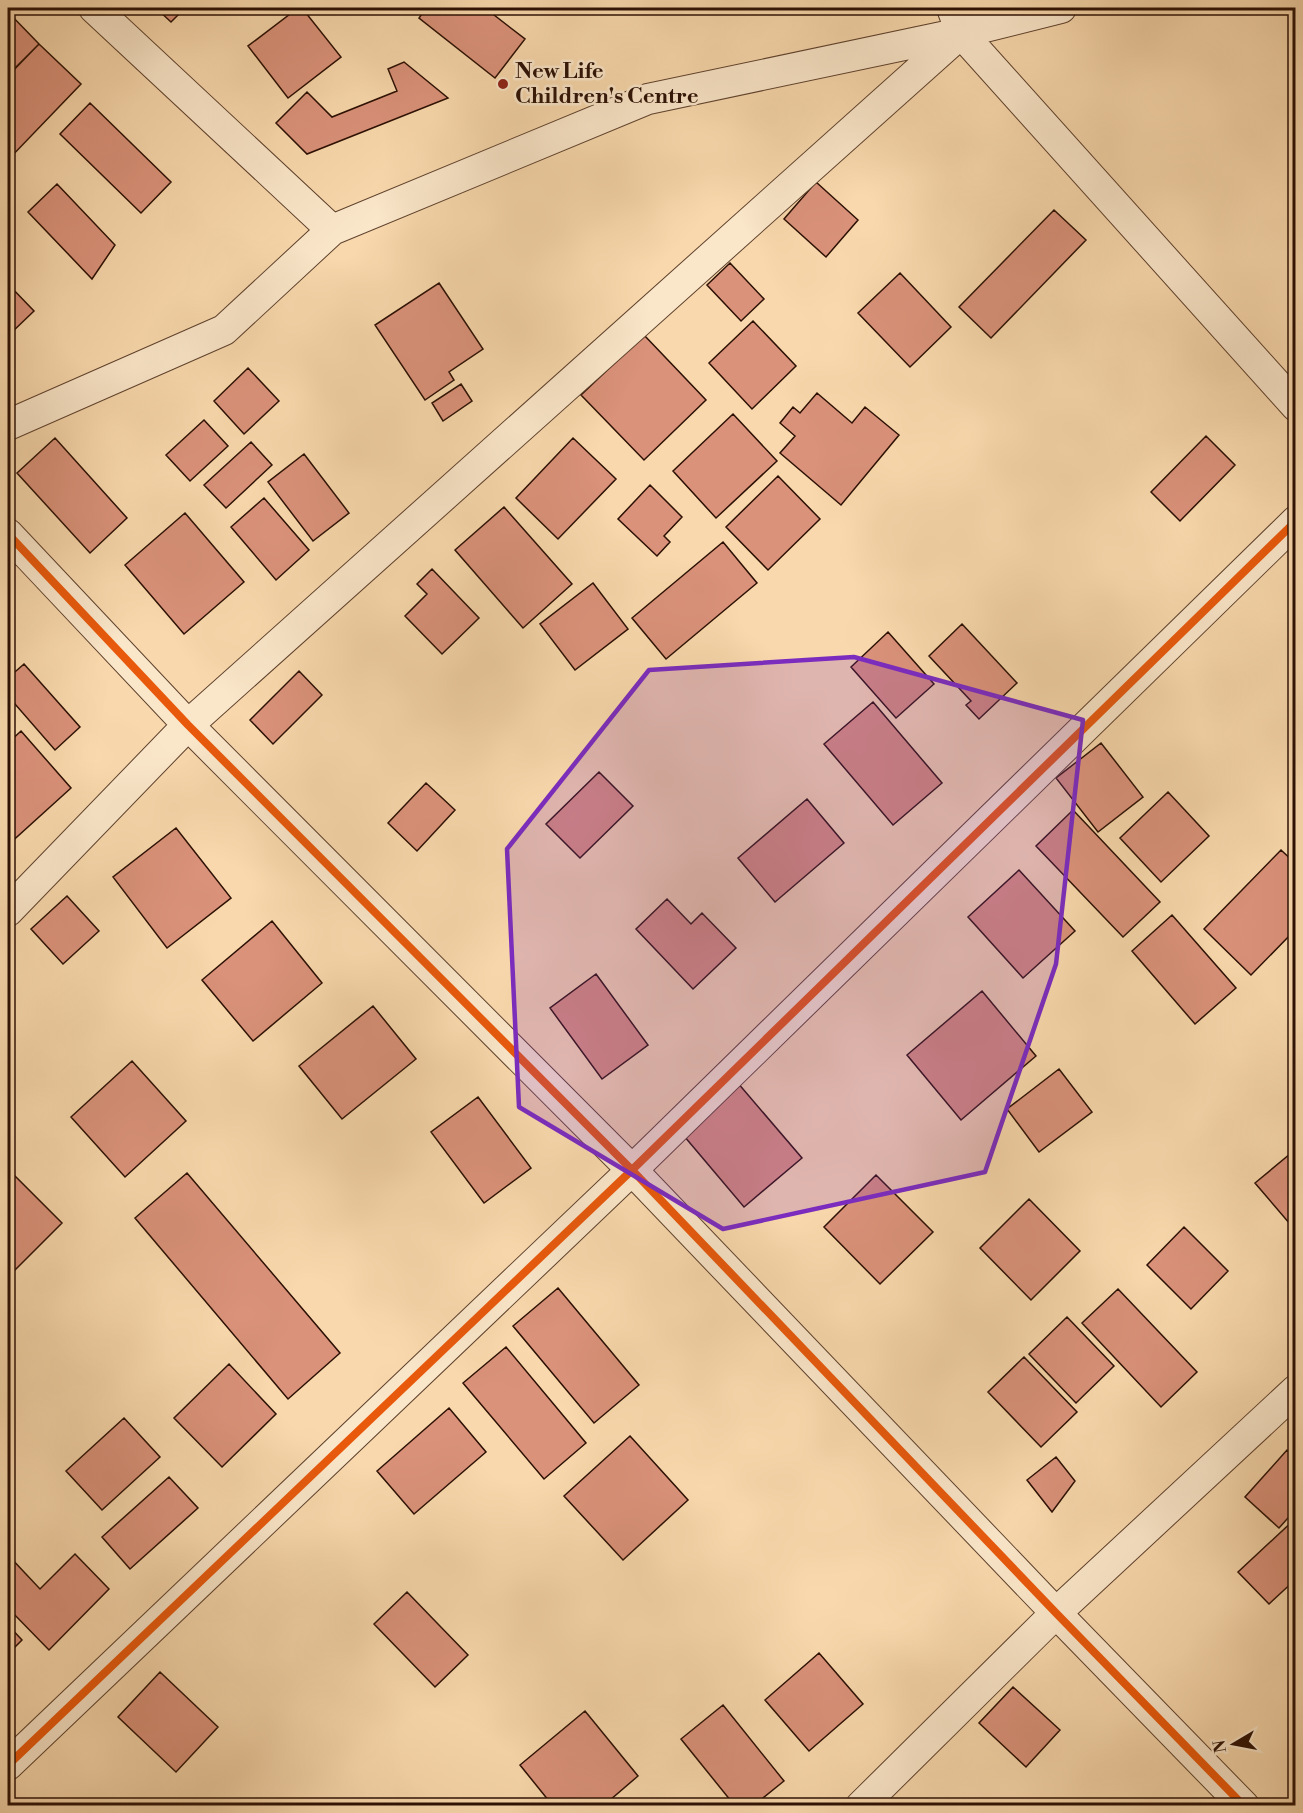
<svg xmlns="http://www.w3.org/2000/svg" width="1303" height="1813" viewBox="0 0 1303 1813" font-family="'Libre Bodoni',serif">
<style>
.building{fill:#da927a;stroke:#2c1004;stroke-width:1.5}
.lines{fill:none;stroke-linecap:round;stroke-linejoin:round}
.street-casing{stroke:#5f422e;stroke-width:32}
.street{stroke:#fae6c9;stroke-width:30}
.cycleway-casing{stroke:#fae6c9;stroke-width:11}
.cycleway{stroke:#e8590c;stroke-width:8}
.marked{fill:#7b2cbf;fill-opacity:0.2;stroke:#7b2cbf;stroke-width:4.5;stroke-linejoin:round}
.poi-dot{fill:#8f2418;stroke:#fae6c9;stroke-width:2}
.labels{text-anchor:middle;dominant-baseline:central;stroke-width:5;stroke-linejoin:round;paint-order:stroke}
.poi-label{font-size:22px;font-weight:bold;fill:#2c1004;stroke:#fae6c9;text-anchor:start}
</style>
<rect width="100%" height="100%" fill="#f8d8ac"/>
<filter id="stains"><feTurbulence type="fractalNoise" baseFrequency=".00333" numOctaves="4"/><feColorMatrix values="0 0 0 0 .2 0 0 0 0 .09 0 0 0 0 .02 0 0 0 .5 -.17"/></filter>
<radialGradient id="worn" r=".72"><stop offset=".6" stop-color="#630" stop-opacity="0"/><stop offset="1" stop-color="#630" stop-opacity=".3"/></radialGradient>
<path class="building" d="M156 8H185L171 22Z
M298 8H302L341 57 288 98 248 46Z
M426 8H485L525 39 495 78 419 18Z
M8 12 39 44 11 72 8 69Z
M39 44 81 84 8 160V76Z
M404 62 448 98 307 154 276 123 307 92 332 117 397 91 388 69Z
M90 103 171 182 141 213 60 134Z
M816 182 858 220 826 257 784 219Z
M57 184 115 245 92 279 28 212Z
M1054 210 1086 240 991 338 959 307Z
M730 263 764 299 741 321 707 285Z
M900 273 951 327 910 367 858 313Z
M439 283 483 349 449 372 454 380 425 400 375 325Z
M8 284 34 311 10 334 8 332Z
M753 321 796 366 752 409 709 363Z
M644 335 706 400 644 460 581 395Z
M248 368 279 401 244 434 214 401Z
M461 384 472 401 443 421 432 403Z
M817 393 852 423 865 407 899 435 841 505 780 453 795 436 780 423 793 407 800 413Z
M733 414 777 461 716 518 673 471Z
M204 420 228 446 190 481 166 455Z
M1206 436 1235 465 1180 521 1151 492Z
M55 438 127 518 90 553 17 473Z
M573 438 616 479 558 539 516 498Z
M251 442 272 465 226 508 204 485Z
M304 454 349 513 313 541 268 482Z
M778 476 820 519 768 570 726 527Z
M650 485 682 517 664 536 670 542 657 556 618 519Z
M264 498 309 550 276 580 231 527Z
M504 507 572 584 523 628 455 550Z
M185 513 244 582 184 634 125 565Z
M723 542 757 583 666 659 632 618Z
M432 569 479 618 442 654 405 616 427 594 417 584Z
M593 583 628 629 575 670 540 624Z
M962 624 1017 683 979 719 966 705 971 701 929 656Z
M888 632 934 684 896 718 851 667Z
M24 664 80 727 55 750 8 696V678Z
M299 671 322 695 273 744 250 720Z
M873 702 942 783 893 825 824 744Z
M21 731 71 788 8 845V743Z
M1101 743 1143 797 1098 832 1056 778Z
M599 772 633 806 580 858 546 824Z
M426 783 455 810 417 851 388 823Z
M1168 792 1209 836 1161 882 1120 838Z
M807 799 844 843 775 902 738 858Z
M1073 810 1160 902 1123 937 1036 846Z
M176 828 231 898 167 948 113 877Z
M1281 850 1296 864V929L1251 975 1204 929Z
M1019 870 1075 931 1023 978 968 917Z
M67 896 99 931 63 964 31 929Z
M667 899 691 924 702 913 736 948 693 989 636 929Z
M1172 915 1236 988 1195 1024 1132 951Z
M272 921 322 983 253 1041 202 980Z
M596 974 648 1045 602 1079 550 1008Z
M982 991 1036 1056 961 1120 907 1055Z
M373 1006 416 1059 342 1119 299 1066Z
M132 1061 186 1121 125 1177 71 1117Z
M1059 1069 1092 1112 1039 1152 1007 1109Z
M737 1082 802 1158 744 1207 679 1130Z
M478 1097 531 1168 484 1203 431 1132Z
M1296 1149V1231L1255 1183Z
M8 1169 62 1223 13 1272 8 1266Z
M187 1173 340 1353 288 1399 135 1218Z
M876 1175 933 1232 880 1284 824 1227Z
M1029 1199 1080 1251 1031 1300 980 1248Z
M1184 1227 1228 1271 1191 1309 1147 1265Z
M558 1288 639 1385 594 1423 513 1326Z
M1118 1289 1197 1372 1161 1407 1082 1323Z
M1067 1317 1114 1366 1076 1403 1029 1354Z
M506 1347 586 1443 544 1479 463 1383Z
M1024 1357 1077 1412 1041 1447 988 1392Z
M229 1364 276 1414 222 1467 174 1418Z
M449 1408 486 1452 414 1514 377 1471Z
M124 1418 160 1457 102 1510 66 1471Z
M630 1436 688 1500 623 1560 564 1496Z
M1287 1450 1296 1458V1509L1279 1528 1245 1497Z
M1056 1457 1075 1481 1052 1512 1027 1480Z
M169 1477 198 1508 130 1569 102 1537Z
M1296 1518V1579L1269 1604 1238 1572Z
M75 1554 109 1589 49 1650 8 1608V1555L40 1589Z
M407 1592 468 1655 435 1687 374 1624Z
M8 1625 22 1640 8 1654Z
M819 1653 863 1704 809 1751 765 1700Z
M160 1672 218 1727 176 1772 118 1717Z
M1013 1687 1060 1730 1026 1767 979 1723Z
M723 1705 784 1781 753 1806H735L681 1739Z
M585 1711 638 1776 603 1806H553L520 1765Z"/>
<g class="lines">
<g class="street-casing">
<path id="street" d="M94 8 332 230 648 99 961 33 1061 8
M952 8 961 33 1296 406
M8 425 224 330 332 230
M8 534 188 725 632 1170 1056 1613 1244 1806
M8 911 188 725 961 33
M8 1765 632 1170 1296 521
M861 1806 1056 1613 1296 1390"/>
</g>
<use href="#street" class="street"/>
<g class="cycleway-casing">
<path id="cycleway" d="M8 534 188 725 632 1170 1056 1613 1244 1806
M8 1765 632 1170 1296 521"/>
</g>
<use href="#cycleway" class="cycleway"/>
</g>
<path class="marked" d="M854 657 1083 720 1056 964 985 1172 723 1229 519 1107 507 849 649 670Z"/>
<circle class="poi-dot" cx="503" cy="84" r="6"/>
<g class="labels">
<g class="poi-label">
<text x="515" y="71">New Life<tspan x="515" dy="25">Children's Centre</tspan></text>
</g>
</g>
<rect width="1303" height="1813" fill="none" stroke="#f8d8ac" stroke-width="30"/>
<rect x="9" y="9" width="1285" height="1795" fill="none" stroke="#2c1004" stroke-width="3"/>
<rect x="15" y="15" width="1273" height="1783" fill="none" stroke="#2c1004" stroke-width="1.5"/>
<g transform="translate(1234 1744) rotate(260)" stroke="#fae6c9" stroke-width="4.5" paint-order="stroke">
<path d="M0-4.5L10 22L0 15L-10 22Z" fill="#2c1004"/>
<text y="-9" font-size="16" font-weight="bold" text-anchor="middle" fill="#2c1004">N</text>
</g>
<rect width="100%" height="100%" filter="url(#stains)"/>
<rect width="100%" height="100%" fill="url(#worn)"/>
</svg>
